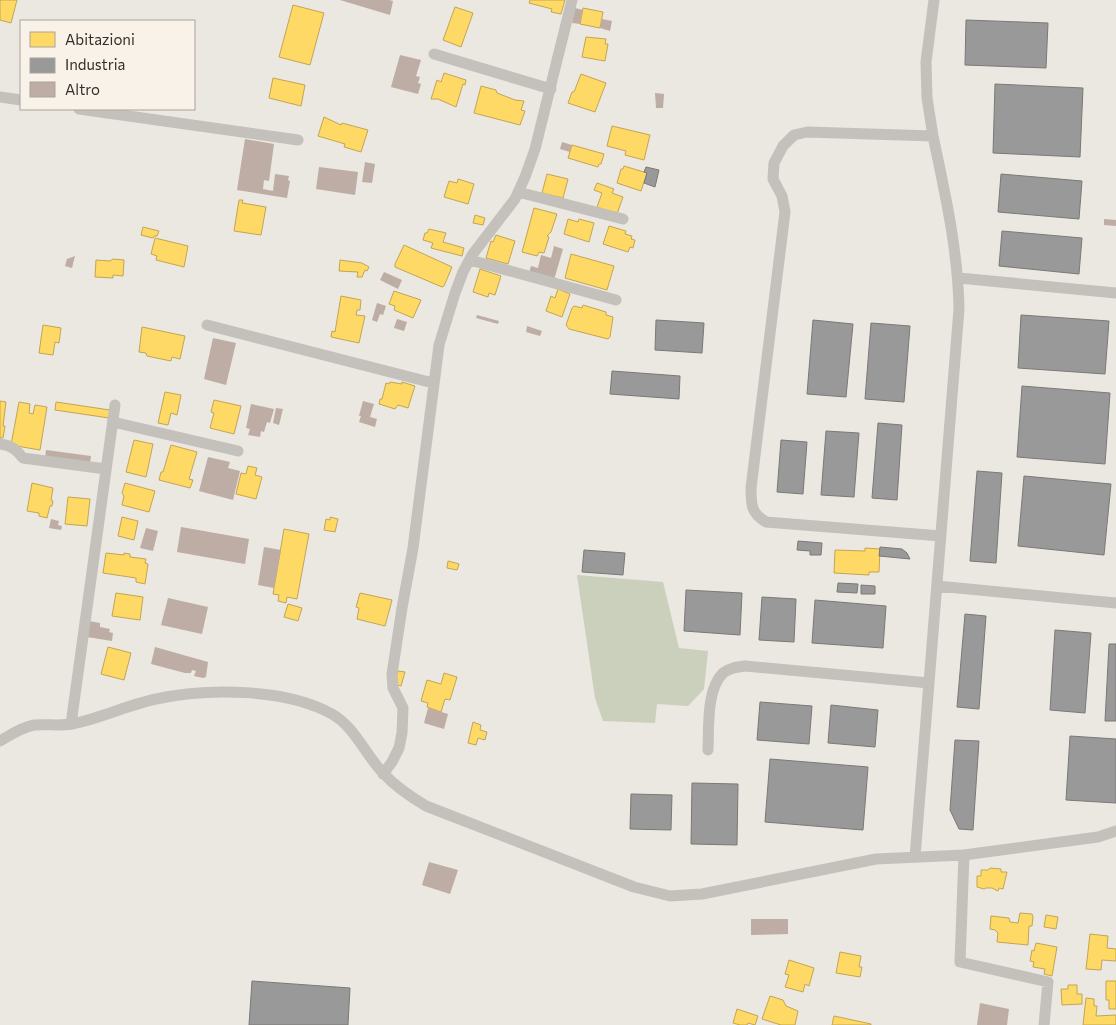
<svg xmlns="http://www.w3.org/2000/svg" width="1116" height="1025" viewBox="0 0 1116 1025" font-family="Commissioner,sans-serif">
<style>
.green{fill:#cbd0bd}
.homes{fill:#ffd966;stroke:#c2a554}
.industry{fill:#999;stroke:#7b7977}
.building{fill:#bdada4}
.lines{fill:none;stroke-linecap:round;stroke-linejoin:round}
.minor{stroke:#c4c0bb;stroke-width:11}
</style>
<rect width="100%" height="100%" fill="#ebe7e1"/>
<path class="green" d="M577 575 663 582 679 648 708 651 704 689 688 706 657 704 655 723 603 721 595 698Z"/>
<path class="homes" d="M0 0H17L11 23 0 20Z
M530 0H565L561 14 551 12 552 9 529 3Z
M293 5 324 13 310 65 279 57Z
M455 7 473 13 461 47 443 40Z
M583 8 603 12 600 28 580 24Z
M586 37 606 39 605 44H608L605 61 582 57Z
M444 73 466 80 465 85 463 84 456 107 438 99H431L437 80 441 82Z
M581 74 606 83 595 112 568 103 572 92H574Z
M273 78 305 85 301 106 269 98Z
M481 86 496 90 497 93 515 100 524 101 521 110 525 111 520 125 474 113Z
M324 117 341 125 342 123 368 130 361 152 344 147 345 144 318 136Z
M612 126 650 135 644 160 625 155 626 151 607 146Z
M572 145 604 154 601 164H599L598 167 568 158Z
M624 166 647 173 641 191 617 183 621 169H623Z
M547 174 568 179 563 198 542 193Z
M458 179 474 184 468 204 444 197 449 181 457 183Z
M597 183 614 189 612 193 623 197 617 214 597 207 602 193 594 190Z
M239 200H243L242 203 266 207 261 235 234 231Z
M534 208 557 214 551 232 547 236 549 237 544 253 539 252 537 256 522 252Z
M475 215 485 218 483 225 473 223Z
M568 219 578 222 579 219 594 223 589 242 564 234Z
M609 226 626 231 625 234 632 236 631 239 635 240 633 248 630 247 628 252 603 244Z
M143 227 159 231 157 236H154L153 238 141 235Z
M429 229 446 233 443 242 464 248 462 256 431 248 433 243 423 240 425 233H427Z
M496 235 515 241 508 264 486 258 491 241 493 242Z
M155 238 188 246 184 267 156 260 157 256 151 254Z
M404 245 452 267 444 286 442 287 395 267V264Z
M571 254 614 266 607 290 565 278Z
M113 259 124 260 123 276 113 275V278L95 277 96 260 110 261Z
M340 260 362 263 369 267 367 271 365 270 362 277H357L358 272 339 271Z
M480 269 501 276 495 295 489 293 488 297 473 292Z
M558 289 570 294 562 317 546 311 551 296 555 298Z
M394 291 421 300 413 318 394 310 395 306 389 304Z
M341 296 361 300 360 310H357L356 315 365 316 359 343 331 337 332 331 335 332Z
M583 305 606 312V315L613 317 610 337 608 339 569 329 566 325 572 308 574 306 582 308Z
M43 325 61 328 59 343 55 342 53 355 39 353Z
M142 327 185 336 180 359 172 357 171 361 147 356 146 353 139 352Z
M390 382 402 384V382L415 386 408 408 398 405 395 409 379 404 380 399H382L386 383 389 384Z
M165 392 181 395 177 415 171 413 168 425 158 423Z
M214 400 241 406 234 434 210 428 214 413 211 412Z
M0 401 6 402 3 426H5L3 438H0Z
M19 402 30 404 29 413 33 414 35 405 47 407 40 450 11 445Z
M56 402 110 410 109 418 55 410Z
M134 440 153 444 146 477 126 472Z
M171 445 197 452 189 479 193 480 190 488 159 480 161 472H163Z
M248 466 257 468 255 475 262 477 256 499 236 494 241 473 246 474Z
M32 483 53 488 51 500 53 501 52 506H50L47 518 39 516V513L27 511Z
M125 483 155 491 149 512 122 505 124 496 122 493Z
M68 497 90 499 87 526 65 524Z
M122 517 138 521 134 540 118 536Z
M330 517 338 519 335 532 324 530 326 519 330 520Z
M284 529 309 534 297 599 287 597 286 603 278 601 279 595 273 594Z
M865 548 880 549 879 572H869V575L834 573 835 550 865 551Z
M106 553 124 555V553L130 554V557L146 559 145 563 148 564 145 584 136 582V578L103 573Z
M448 561 459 564 457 570 447 568Z
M116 593 143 597 140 620 112 616Z
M360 593 392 600 385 626 357 619 359 608 356 607Z
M288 604 302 608 298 621 284 617Z
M108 647 131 653 124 680 101 674Z
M398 671 405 672 401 686 394 684Z
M444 673 457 677 450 700 445 699 441 712 427 707 428 703 421 701 427 680 441 684Z
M473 722 481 725 480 730 487 732 485 740 478 738 476 745 468 743Z
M990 868 1001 869V872H1007L1003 889 999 888 998 891 992 888H986L984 889 977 887V876H981V870H988Z
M1020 913 1032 914 1033 917 1032 926H1029L1028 945 997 942 998 933 995 930 990 929 991 916 1009 918 1010 922 1018 923Z
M1046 915 1058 917 1056 929 1044 927Z
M1090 934 1108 936 1107 948 1116 949V961L1102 960 1101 970 1086 969Z
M1036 943 1057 947 1052 976 1044 974 1045 969 1033 967 1034 962 1030 961 1032 950 1034 951Z
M840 952 861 956 859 967H862L860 977 836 973Z
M789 960 814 968 809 986 805 984 803 992 785 987 789 975 785 974Z
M1106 981H1116V1009H1109V1000H1106Z
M1068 985H1077V994H1082V1004L1062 1005 1061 989H1068Z
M770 996 783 1000 786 1006 798 1011 795 1025H781L762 1019Z
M1086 998 1094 999V1006H1097L1096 1016 1116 1015V1025H1083Z
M737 1009 758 1016 755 1025 748 1023 747 1025H740L733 1023Z
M834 1016 871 1024V1025H832Z"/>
<path class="industry" d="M966 20 1048 23 1046 68 965 65Z
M995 84 1083 88 1080 157 993 153Z
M646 167 659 170 655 187 644 183 647 173 644 172Z
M1001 174 1082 181 1079 219 998 212Z
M1002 231 1082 238 1079 274 999 266Z
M1021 315 1109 321 1105 374 1018 368Z
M656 320 704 323 702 353 655 350Z
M813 320 853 324 846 397 807 394Z
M871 323 910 326 904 402 865 399Z
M612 371 680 376 679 399 610 394Z
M1022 386 1110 393 1105 464 1017 457Z
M878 423 902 425 897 500 872 498Z
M826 431 859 433 854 497 821 495Z
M781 440 807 442 803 494 777 492Z
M977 471 1002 473 996 563 970 561Z
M1024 476 1111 484 1104 555 1018 546Z
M798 541 822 543 821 555H810V551L797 550Z
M880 547 902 549 907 553 910 559 879 556Z
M584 550 625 553 623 575 582 572Z
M838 583 858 584 857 593 837 592Z
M861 585 875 586V594H861Z
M686 590 742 593 740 635 684 631Z
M762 597 796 599 794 642 759 640Z
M815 600 886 606 883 648 812 643Z
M965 614 986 616 979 709 957 707Z
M1055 630 1091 633 1085 713 1050 710Z
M1109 644H1116V721H1105Z
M760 702 812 706 809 744 757 740Z
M831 705 878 710 875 747 828 743Z
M1070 736 1116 739V803L1066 800Z
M955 740 979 741 973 830 959 829 950 810Z
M770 759 868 767 863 830 765 822Z
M692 783 738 784 737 845 691 844Z
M631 794 672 795 671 830 630 829Z
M252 981 350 988 348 1025H249Z"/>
<path class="building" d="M340 0H389L393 1 390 15Z
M575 8 583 10 580 24 572 23Z
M602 19 612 21 610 31 600 28Z
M400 55 421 60 416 76 420 77 418 83 421 84 418 94 391 87Z
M655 93 664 94 663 108H656Z
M245 139 274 144 269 181 264 180 263 189 273 191 275 174 289 176 288 180 290 181 287 198 237 190Z
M562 142 572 145 570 152 560 149Z
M365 162 375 164 372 183 362 182Z
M319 167 358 172 355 195 316 189Z
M1104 219 1116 220V226L1104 225Z
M554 246 563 249 554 280 529 273 531 266 538 268 541 255 551 258Z
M75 256 72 268 65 266 67 259Z
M384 272 402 280 398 289 380 280Z
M377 303 386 306 383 315 380 314 377 322 372 320Z
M477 315 499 321 498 324 476 318Z
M397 319 407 322 404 331 394 328Z
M527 326 542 331 540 336 526 332Z
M213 338 236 343 226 385 204 379Z
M363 401 374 404 370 417 377 419 375 427 359 422 361 416H359Z
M251 404 274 409 270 423 267 422 264 432 261 431 260 437 248 435 250 429 246 428Z
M276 408 283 409 279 425 273 423Z
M46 450 91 456 90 463 45 458Z
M208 457 230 462 228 468 240 471 233 500 199 491Z
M51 519 59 521 58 525 62 526 61 530 49 528Z
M181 527 249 539 245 564 177 552Z
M146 528 158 531 153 551 140 548Z
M264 547 281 550 274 588 258 585Z
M168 598 208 607 202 634 161 625Z
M89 621 100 623V627L110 629 109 632 113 633 112 641 87 637Z
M155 647 208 662 206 677 203 678 194 676 196 671 192 670 191 673H185L151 664Z
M428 708 448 714 444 729 424 723Z
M429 862 458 870 450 894 422 885Z
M751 919H788V934L751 935Z
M980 1003 1009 1009 1007 1025H977Z"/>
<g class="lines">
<path class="minor" d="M434 54 551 89
M0 97 21 100
M79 109 298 140
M933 136 927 98 926 62 934 0
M518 192 623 219
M470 260 616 300
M959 278 1116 293
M207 325 433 383
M113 422 238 451
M0 444C11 445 17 450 23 458L106 469
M937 586 1116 603
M71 724 115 405
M0 741C10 735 22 727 34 725 47 724 60 726 72 724 101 718 128 705 156 699 207 688 285 688 332 714 355 727 366 756 384 774 396 787 411 797 426 806L634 887 670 896 702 894 876 859 964 855 1098 837 1116 831
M708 750C709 728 706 690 723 673 729 668 737 667 745 666L929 683
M383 774 392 762 399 748 402 733 403 708 393 688 392 674 402 608 413 548 439 345 455 293 463 272 472 255 515 199 525 177 535 149 572 0
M964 855 960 962 1048 982 1044 1025
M915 857 959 309C958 250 945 193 933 136L807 132 794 135 783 146 774 163 773 179 782 196 785 212 751 488C751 505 751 513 766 522L941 536"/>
</g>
<rect x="20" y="20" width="175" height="90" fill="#f8f2e9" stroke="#aaa39c"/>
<rect x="30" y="32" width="25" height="15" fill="#ffd966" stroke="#aaa39c"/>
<text x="65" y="45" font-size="15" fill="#352d29">Abitazioni</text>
<rect x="30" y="58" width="25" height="15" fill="#999999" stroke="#aaa39c"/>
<text x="65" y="70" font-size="15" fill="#352d29">Industria</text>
<rect x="30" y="82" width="25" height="15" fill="#bdada4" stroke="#aaa39c"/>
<text x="65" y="95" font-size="15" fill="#352d29">Altro</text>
</svg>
